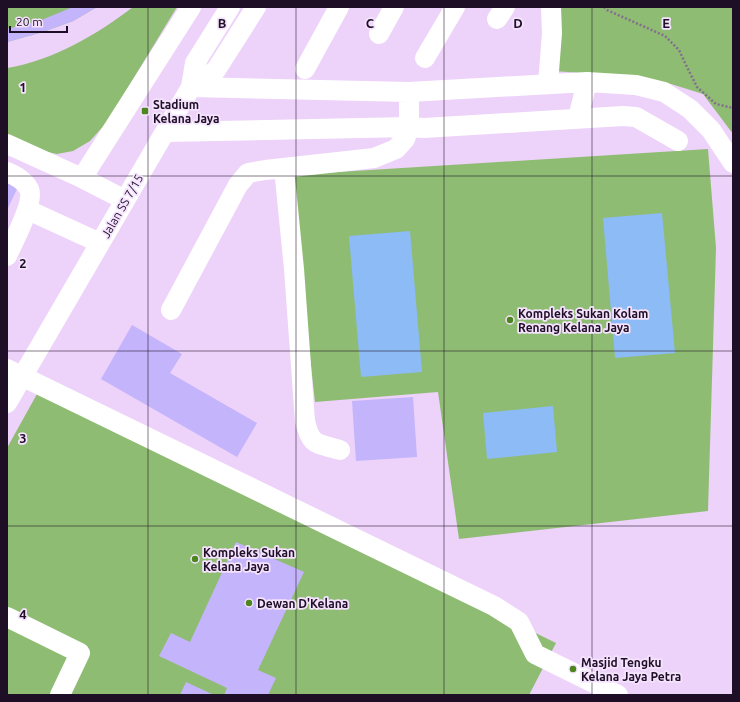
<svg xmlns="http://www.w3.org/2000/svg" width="740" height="702" viewBox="0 0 740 702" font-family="Ubuntu,sans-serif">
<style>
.green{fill:#8fbc73}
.water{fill:#8cbbf5}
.building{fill:#c4b4fb}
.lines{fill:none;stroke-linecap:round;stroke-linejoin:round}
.path{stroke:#836e8e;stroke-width:2.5;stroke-dasharray:2 2;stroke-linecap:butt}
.minor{stroke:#fff;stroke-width:20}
.grid{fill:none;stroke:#1e0e26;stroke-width:1;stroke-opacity:0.55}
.poi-dot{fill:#4d851f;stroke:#f5e3fe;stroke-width:1.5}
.labels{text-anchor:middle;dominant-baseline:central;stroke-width:3.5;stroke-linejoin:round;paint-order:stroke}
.poi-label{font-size:12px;font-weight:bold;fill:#1e0e26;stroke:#f5e3fe;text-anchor:start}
.street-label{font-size:12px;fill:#1e0e26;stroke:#f5e3fe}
.grid-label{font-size:13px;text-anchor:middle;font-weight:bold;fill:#1e0e26;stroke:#f5e3fe;stroke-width:3.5;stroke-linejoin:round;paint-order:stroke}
</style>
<rect width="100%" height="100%" fill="#edd2fa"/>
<path class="green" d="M7 7H97L73 21 43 32 7 42Z
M133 7H177L107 122 90 141 73 151 57 154 42 151 7 135V68C52 61 98 34 133 7Z
M557 7H733V134L703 94 671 84 608 75 554 71Z
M708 149 716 248 708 511 459 539 438 392 315 402 290 175Z
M37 394 209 474 556 643 529 695H7V448Z"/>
<path class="water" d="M662 213 675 353 615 358 603 218Z
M410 231 422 372 361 377 349 236Z
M553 406 557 452 487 459 483 413Z"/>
<path class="building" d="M73 7H97L73 21 43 32 7 42V29L39 21Z
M7 179 19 185 7 210Z
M132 325 182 354 170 373 257 423 237 457 101 379Z
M413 397 417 457 356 461 352 401Z
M236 542 304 572 258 670 276 678 268 695H224L227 688 159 656 171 633 190 642Z
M186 682 214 695H180Z"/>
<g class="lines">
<path class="path" d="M604 7 607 10 665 36 679 50 686 65 697 87 716 104 733 108"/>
<path class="minor" d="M497 19 505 7
M379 34 394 7
M425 58 455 7
M305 69 339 7
M548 84 552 33 551 7
M191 87 409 92 587 82 636 85 664 92 690 109 711 130 733 163
M191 87 216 70 256 7
M578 118 587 82
M165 132 409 127 424 128 623 116 636 117 678 141
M7 144 82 178 125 200
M284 168 294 269 305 421C311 447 317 443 340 450
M7 172C16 176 24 180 29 189 35 202 13 242 7 256
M82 178 191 7
M28 210 100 243
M171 310 238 185 248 173 265 170 374 158 396 149 405 139 409 127V92
M7 369 494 606 519 622 535 654 618 695
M7 403 191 87 195 63 230 7
M7 617 80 653 60 695"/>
</g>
<path class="grid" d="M148 7V695M296 7V695M444 7V695M592 7V695M7 176H733M7 351H733M7 526H733"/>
<g class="poi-dot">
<rect x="141" y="107" width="8" height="8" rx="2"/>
<circle cx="510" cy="320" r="4"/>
<circle cx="195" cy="559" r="4"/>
<circle cx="249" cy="603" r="4"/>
<circle cx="573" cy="669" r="4"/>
</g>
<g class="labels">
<g class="poi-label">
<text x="153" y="104">Stadium<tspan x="153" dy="14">Kelana Jaya</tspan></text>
<text x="518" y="313">Kompleks Sukan Kolam<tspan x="518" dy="14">Renang Kelana Jaya</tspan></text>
<text x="203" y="552">Kompleks Sukan<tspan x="203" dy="14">Kelana Jaya</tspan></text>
<text x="257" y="603">Dewan D'Kelana</text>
<text x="581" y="662">Masjid Tengku<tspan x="581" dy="14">Kelana Jaya Petra</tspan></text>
</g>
<g class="street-label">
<text transform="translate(122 206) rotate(-60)">Jalan SS 7/15</text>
</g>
</g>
<g class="grid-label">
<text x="222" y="28">B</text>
<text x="370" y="28">C</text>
<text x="518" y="28">D</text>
<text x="666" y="28">E</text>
<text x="23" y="92">1</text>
<text x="23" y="268">2</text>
<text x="23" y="443">3</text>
<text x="23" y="619">4</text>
</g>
<rect width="740" height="702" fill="none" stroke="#1e0e26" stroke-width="16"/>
<path d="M10 26v6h57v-6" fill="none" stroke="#1e0e26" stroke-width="2"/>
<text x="16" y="26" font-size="12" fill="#1e0e26" stroke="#f5e3fe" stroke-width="3" paint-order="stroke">20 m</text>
</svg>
